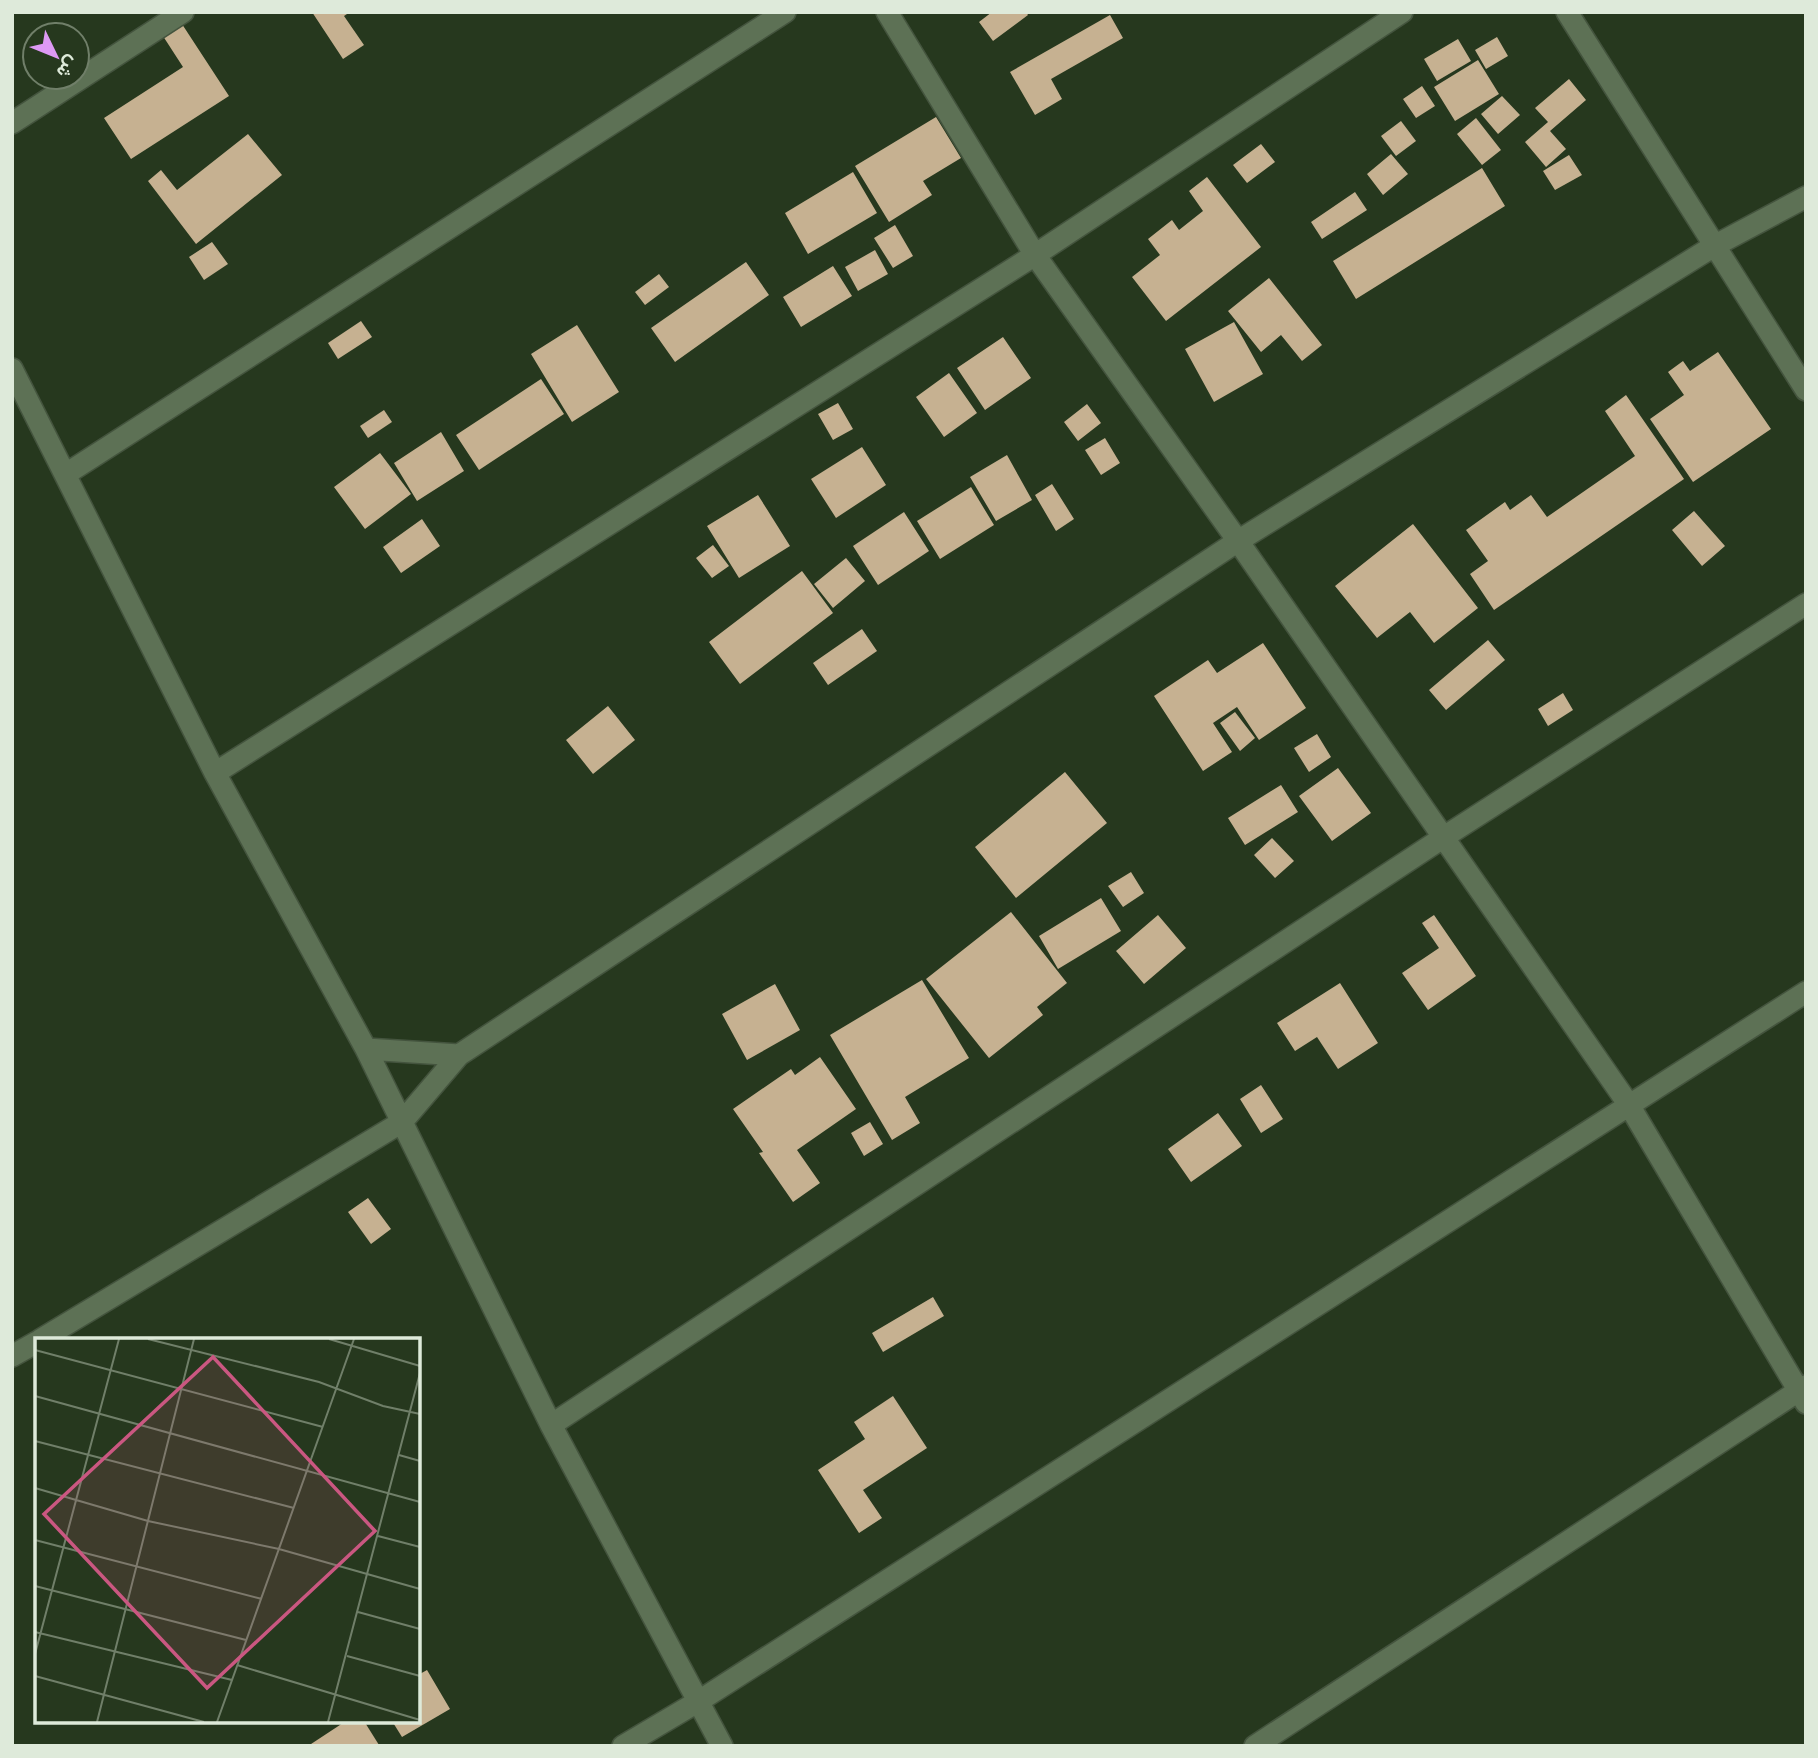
<svg xmlns="http://www.w3.org/2000/svg" width="1818" height="1758" viewBox="0 0 1818 1758" font-family="Literata,Vazirmatn,serif">
<style>
.building{fill:#c6b191}
.lines{fill:none;stroke-linecap:round;stroke-linejoin:round}
.minor-casing{stroke:#44543e;stroke-width:24}
.minor{stroke:#5d7155;stroke-width:21}
.inset-road{fill:none;stroke:#707f69;stroke-width:2}
.view{fill:#ca5781;fill-opacity:0.15;stroke:#ca5781;stroke-width:3.5}
.inset-edge{fill:none;stroke:#deeada;stroke-width:3.5}
</style>
<rect width="100%" height="100%" fill="#26381e"/>
<path class="building" d="M312 12H350L344 16 364 45 343 59Z
M992 12H1026L1028 15 993 41 979 22Z
M1110 15 1123 38 1051 79 1062 99 1035 115 1010 72Z
M180 21 229 96 131 159 104 118 183 67 161 33Z
M1497 37 1508 56 1486 69 1475 50Z
M1458 39 1471 61 1437 81 1424 59Z
M1478 60 1499 94 1455 121 1434 87Z
M1569 79 1586 100 1550 131 1566 149 1546 167 1525 142 1548 122 1535 108Z
M1422 86 1435 106 1416 118 1403 99Z
M1502 96 1520 115 1498 134 1481 114Z
M936 117 961 158 923 181 932 195 889 222 855 166Z
M1476 118 1501 150 1482 165 1457 134Z
M1401 121 1416 141 1396 156 1381 136Z
M248 134 282 175 196 244 148 181 161 170 177 190Z
M1261 144 1275 162 1247 183 1233 165Z
M1391 154 1408 174 1383 195 1367 174Z
M1569 155 1582 175 1555 190 1543 171Z
M1482 168 1505 206 1356 299 1333 261Z
M853 172 877 213 808 254 785 213Z
M1207 177 1261 247 1166 321 1132 277 1160 255 1148 239 1172 220 1179 230 1203 211 1189 191Z
M1355 192 1367 210 1322 239 1311 222Z
M895 225 913 256 893 268 874 238Z
M212 242 228 264 204 280 189 257Z
M875 250 888 274 858 291 845 267Z
M746 262 769 295 675 362 651 328Z
M833 266 852 296 801 327 783 297Z
M659 274 669 287 645 305 635 292Z
M1269 278 1322 345 1302 361 1281 335 1261 352 1228 311Z
M361 321 372 337 338 359 328 343Z
M1234 322 1263 374 1214 402 1185 349Z
M577 325 619 392 572 422 531 354Z
M1003 337 1031 378 985 410 957 368Z
M1718 352 1771 429 1693 482 1650 419 1684 395 1668 372 1683 361 1690 371Z
M949 373 977 413 944 437 916 397Z
M541 379 564 414 479 470 456 435Z
M1626 395 1684 479 1494 610 1470 574 1488 561 1466 530 1505 502 1510 510 1531 495 1547 517 1635 456 1605 411Z
M838 403 853 429 833 440 818 414Z
M1087 404 1101 423 1078 441 1064 422Z
M384 410 392 422 368 438 360 426Z
M441 432 464 471 417 501 394 463Z
M1105 438 1120 463 1101 475 1085 450Z
M862 447 886 485 836 518 811 479Z
M380 453 411 494 365 529 334 487Z
M1007 455 1032 500 996 521 970 477Z
M1052 484 1074 519 1056 531 1035 495Z
M971 487 994 525 940 559 917 521Z
M758 495 790 546 739 578 707 526Z
M1694 511 1725 546 1702 566 1672 530Z
M904 512 929 551 878 585 853 546Z
M422 519 440 546 401 573 383 547Z
M1413 524 1478 608 1434 643 1410 612 1377 638 1335 586Z
M713 545 729 566 712 578 696 558Z
M846 558 865 581 833 608 814 584Z
M802 571 833 613 740 684 709 642Z
M862 629 877 651 828 685 813 663Z
M1488 640 1505 660 1446 710 1429 690Z
M1263 643 1306 708 1259 740 1237 707 1213 723 1232 752 1203 771 1154 696 1208 660 1217 673Z
M1563 693 1573 710 1548 726 1538 709Z
M608 706 635 740 593 774 566 740Z
M1235 712 1255 738 1240 751 1220 723Z
M1317 734 1331 757 1309 772 1294 748Z
M1338 768 1371 813 1332 841 1299 796Z
M1065 772 1107 823 1016 898 975 847Z
M1281 785 1298 812 1245 845 1228 818Z
M1272 838 1294 861 1275 878 1254 855Z
M1131 872 1144 893 1123 907 1108 886Z
M1101 898 1121 931 1058 969 1039 936Z
M1011 912 1067 983 1037 1007 1043 1015 989 1058 926 979Z
M1158 915 1186 948 1144 984 1116 951Z
M1434 915 1476 976 1428 1010 1402 973 1439 948 1422 923Z
M922 980 969 1058 905 1097 920 1123 892 1140 830 1035Z
M1340 983 1378 1043 1338 1069 1317 1037 1295 1051 1277 1023Z
M775 984 800 1030 747 1060 722 1014Z
M820 1057 856 1109 797 1150 820 1183 793 1202 759 1153 763 1152 733 1109 791 1069 795 1075Z
M1261 1085 1283 1119 1261 1133 1240 1099Z
M1218 1113 1242 1146 1191 1182 1168 1149Z
M870 1122 883 1144 864 1156 851 1133Z
M368 1198 391 1229 371 1244 348 1212Z
M933 1297 944 1316 883 1352 872 1333Z
M893 1396 927 1448 863 1490 882 1518 859 1533 818 1470 865 1439 854 1422Z
M427 1670 450 1709 402 1737 392 1721H418V1675Z
M346 1721H364L379 1745 308 1746Z"/>
<g class="lines">
<g class="minor-casing">
<path id="minor" d="M887 12 1035 255 1238 541 1629 1105 1806 1403
M1567 12 1806 390
M12 123 183 12
M12 369 215 773 366 1049 551 1425 722 1746
M66 474 785 12
M215 773 1035 255 1402 12
M366 1049 459 1055
M40 1340 402 1122 459 1055 1238 541 1714 246 1806 197
M12 1356 37 1342
M551 1425 1444 837 1806 604
M623 1746 699 1701 1806 992
M1255 1746 1806 1386"/>
</g>
<use href="#minor" class="minor"/>
</g>
<g transform="translate(35 1338)">
<rect width="385" height="385" fill="#26381e"/>
<path class="inset-road" d="M113 1 284 44 348 68 385 76M294 1 385 28M0 12 288 89M0 58 385 164M0 103 259 170M364 117 385 123M0 150 113 183 244 211 385 251M343 198 385 209M0 202 227 261M0 248 211 302M323 274 385 291M0 294 197 342M0 316 84 1M312 318 385 338M202 327 385 382M0 338 169 384M62 384 159 1M182 384 319 1M293 384 385 35"/>
<path class="view" d="M178 19 340 193 172 350 9 176Z"/>
<rect width="385" height="385" class="inset-edge"/>
</g>
<rect width="1818" height="1758" fill="none" stroke="#deeada" stroke-width="28"/>
<g transform="translate(56 56) rotate(133)"><circle r="33" fill="#26381e" stroke="#707f69" stroke-width="2"/>
<path d="M0-5L12 26L0 18L-12 26Z" fill="#dd99f4"/>
<text y="-10" font-size="19" font-weight="bold" text-anchor="middle" fill="#deeada">ش</text>
</g>
</svg>
